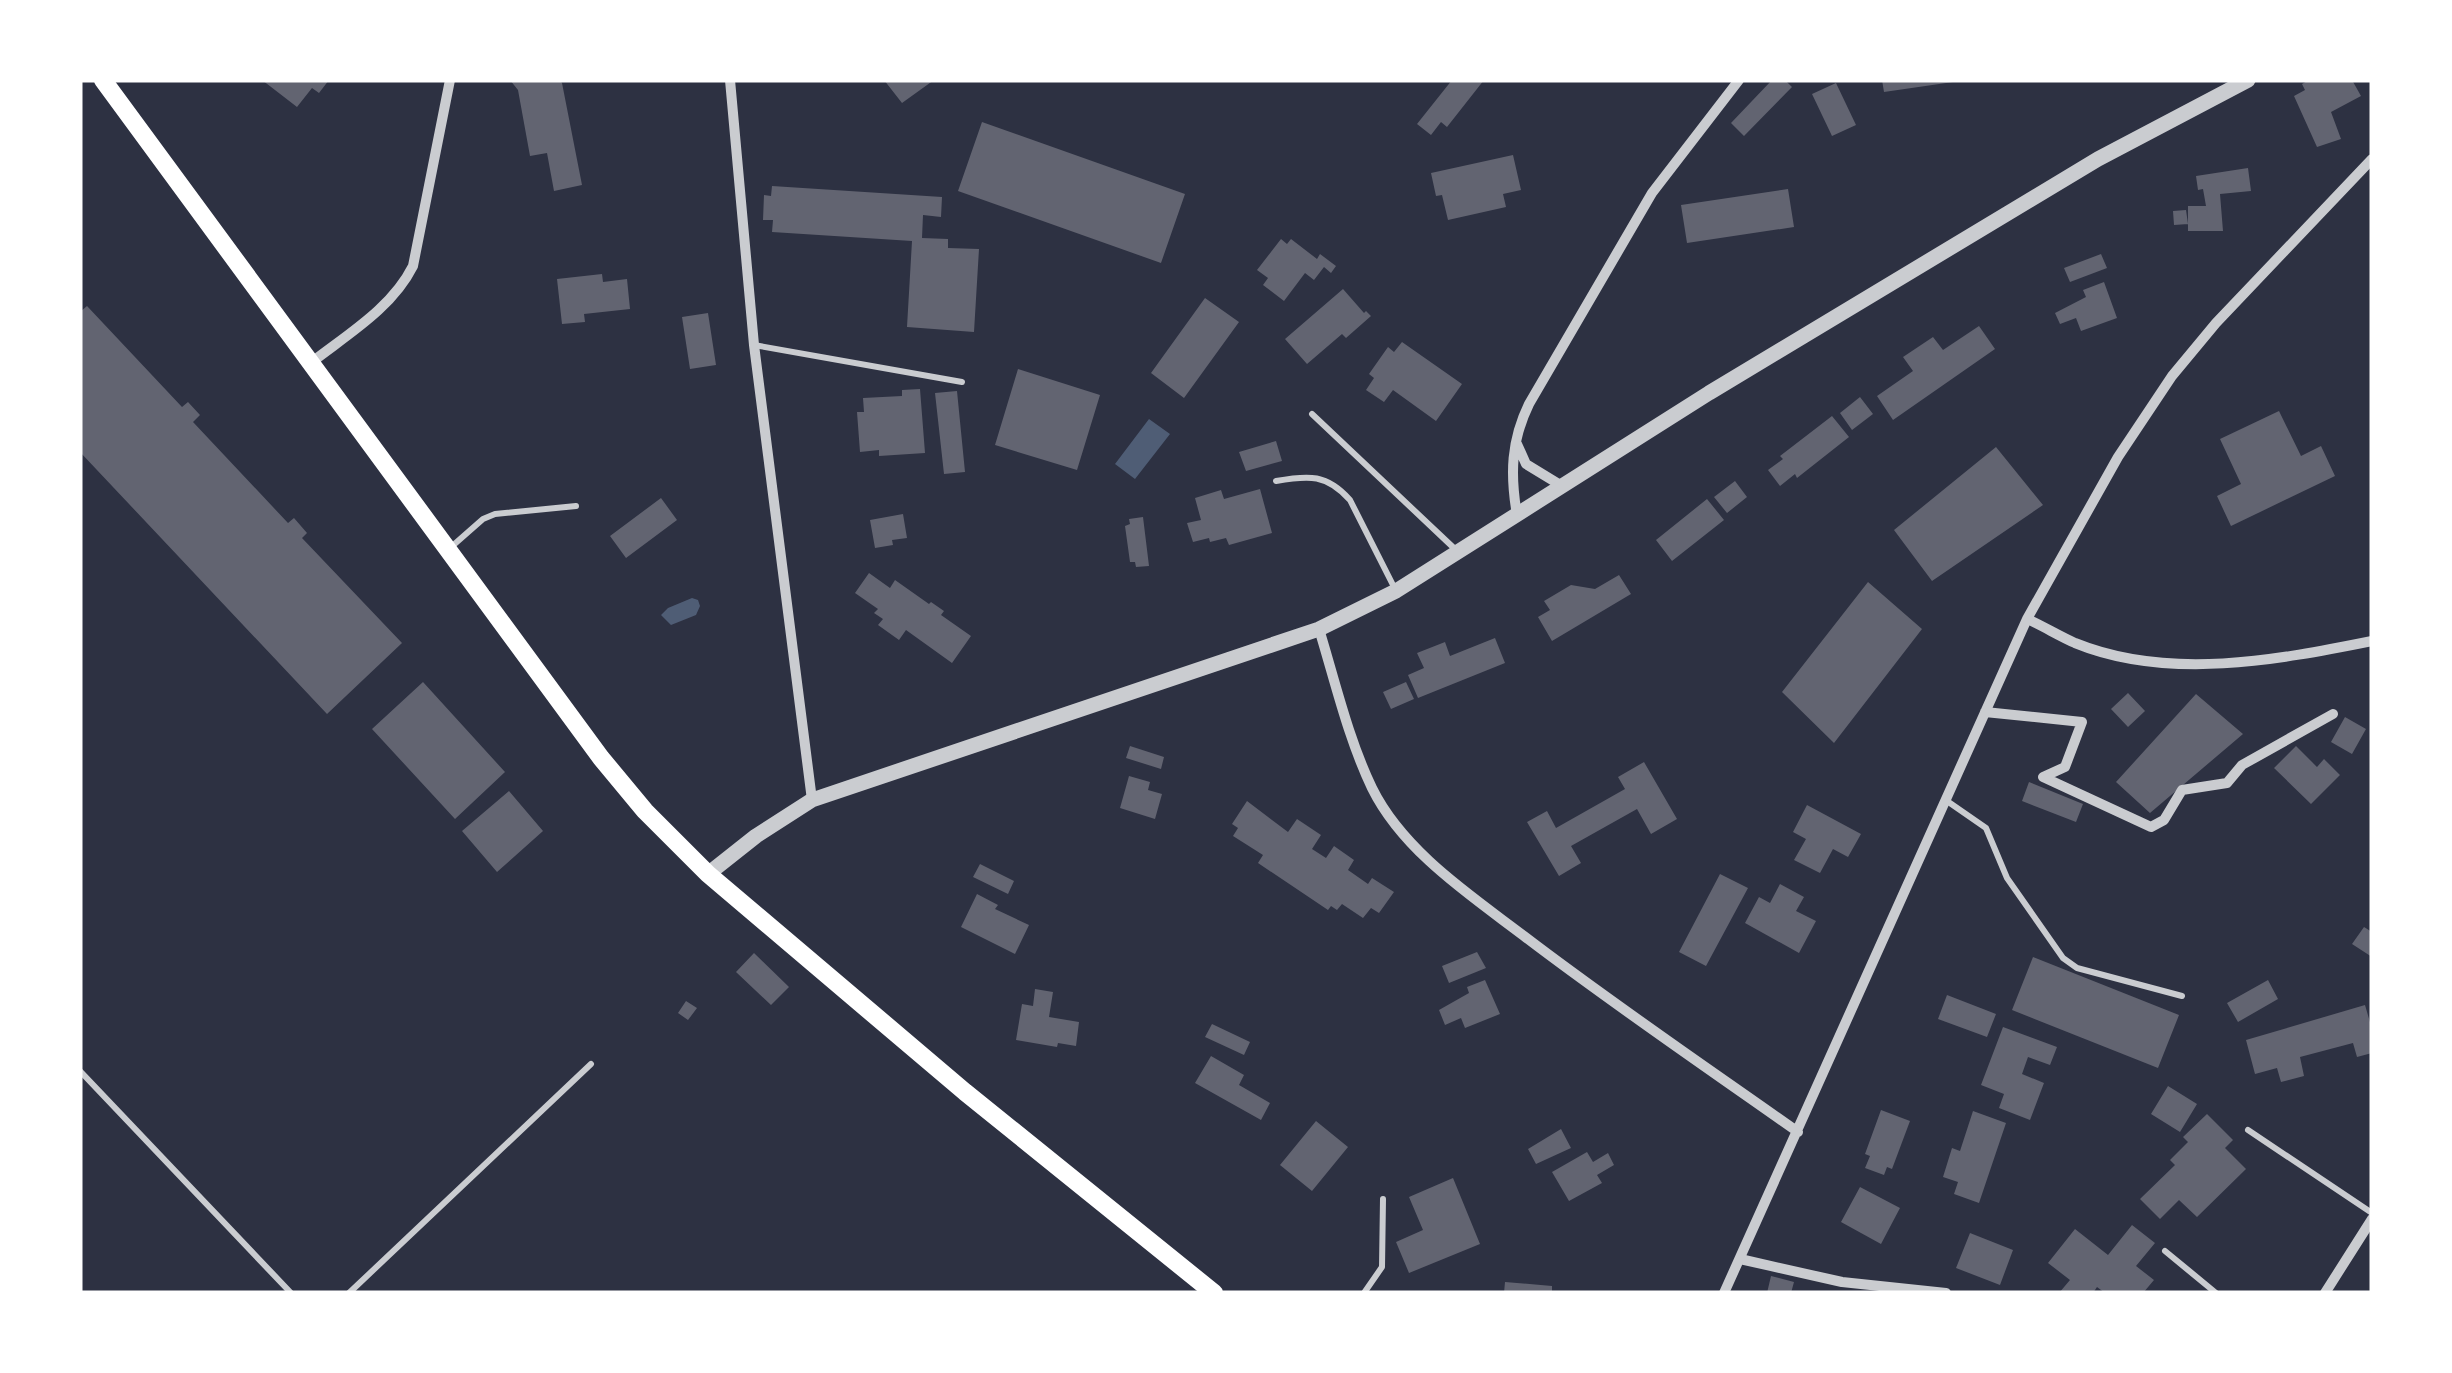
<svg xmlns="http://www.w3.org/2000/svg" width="2452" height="1373" viewBox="0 0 2452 1373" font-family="Cabin,sans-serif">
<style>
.water{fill:#4f5d75}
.building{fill:#626471}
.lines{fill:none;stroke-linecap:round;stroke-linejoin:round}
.service{stroke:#caccd0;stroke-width:6}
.minor{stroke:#caccd0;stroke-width:10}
.tertiary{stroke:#caccd0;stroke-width:15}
.secondary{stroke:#fff;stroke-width:18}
</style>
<rect width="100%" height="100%" fill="#2d3142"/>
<path class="water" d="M1149 419 1170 434 1135 479 1115 464Z
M692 598 698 600 700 606 696 615 671 625 661 615 668 608Z"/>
<path class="building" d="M262 80H329L319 93 312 88 297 107Z
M510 80H560L562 83 582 185 554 191 547 153 530 156 518 90Z
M884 80H934L902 103Z
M1452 80H1484L1447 127 1441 122 1431 135 1417 124Z
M1772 80H1785L1792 87 1744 136 1731 123Z
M1882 80H1952L1953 82 1884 92Z
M2309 80H2352L2361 96 2331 112 2341 139 2317 147 2294 96 2305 90 2302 84Z
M1836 83 1856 125 1832 136 1812 94Z
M982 122 1185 194 1161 263 958 191Z
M1513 155 1521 190 1503 194 1506 207 1448 220 1442 195 1436 196 1431 173Z
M2248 168 2251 191 2220 194 2223 231H2188V206H2206L2203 189 2198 190 2196 176Z
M772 186 942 197 941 217 923 215 922 238 948 239V248L979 249 974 332 907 327 912 241 772 232 773 220H763L764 195 771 196Z
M1788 189 1794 227 1687 243 1681 205Z
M2186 210 2188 224 2174 225 2173 211Z
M1281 239 1287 244 1291 239 1317 259 1320 254 1336 266 1331 273 1324 267 1314 280 1305 273 1284 301 1263 285 1268 278 1257 270Z
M2101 254 2107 268 2070 282 2064 268Z
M602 274 603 282 627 279 630 309 584 314 585 322 562 324 557 279Z
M2104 282 2117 318 2081 331 2076 318 2060 324 2055 313 2086 297 2083 290Z
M1343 289 1364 313 1366 311 1371 316 1346 338 1342 334 1307 364 1285 339Z
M1205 298 1239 322 1184 398 1151 373Z
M87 306 182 407 188 402 200 415 193 422 288 523 294 518 307 533 302 538 402 643 327 714 80 452V312Z
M708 313 716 365 690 369 682 317Z
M1979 326 1995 349 1893 420 1877 396 1913 371 1903 357 1933 337 1943 350Z
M1402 342 1462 384 1436 421 1393 390 1384 402 1366 390 1374 378 1369 374 1388 347 1394 352Z
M1018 369 1100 395 1077 470 995 445Z
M920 389 925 453 879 456V450L860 452 857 412H864L863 398 902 396V390Z
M957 391 965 472 944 474 935 393Z
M1860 397 1873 414 1852 430 1840 413Z
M2279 411 2301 456 2321 446 2335 476 2231 526 2217 496 2241 484 2220 439Z
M1832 416 1849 437 1797 478 1795 474 1780 486 1768 470 1783 459 1780 456Z
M1276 441 1282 461 1246 471 1239 452Z
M1996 447 2043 505 1932 581 1894 530Z
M1735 481 1747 497 1727 513 1714 497Z
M1260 489 1272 533 1229 545 1226 538 1210 542 1209 538 1193 542 1187 523 1201 520 1195 498 1221 490 1224 499Z
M661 498 677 520 626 558 610 536Z
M1707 499 1724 520 1672 561 1656 540Z
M903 514 907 538 892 540 893 545 875 548 870 520Z
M1143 517 1149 566 1136 567 1135 562H1130L1125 526 1130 524 1129 519Z
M869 573 890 588 895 580 929 604 931 602 944 611 941 615 971 636 952 663 906 630 899 640 878 625 883 619 874 613 878 609 855 593Z
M1619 575 1631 594 1552 641 1538 617 1550 610 1544 601 1571 585 1595 589Z
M1868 582 1922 629 1834 743 1782 692Z
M1495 638 1505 663 1418 698 1408 675 1424 668 1417 653 1445 642 1450 656Z
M423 682 505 772 455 819 372 729Z
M1406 682 1414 699 1391 709 1383 692Z
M2128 693 2145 711 2128 727 2111 709Z
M2196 694 2243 734 2150 813 2116 782Z
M2345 717 2366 729 2352 754 2331 742Z
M1130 746 1164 757 1161 769 1126 758Z
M2296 746 2317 767 2324 759 2340 775 2311 804 2274 768Z
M1644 762 1677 819 1651 834 1637 809 1571 846 1581 863 1559 876 1527 822 1547 811 1556 828 1625 789 1618 777Z
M1129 776 1150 782 1148 790 1162 794 1155 819 1120 808Z
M2029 782 2083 804 2076 822 2022 801Z
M509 791 543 831 497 872 462 831Z
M1247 801 1288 832 1297 819 1321 835 1312 849 1326 858 1334 846 1354 860 1348 870 1368 884 1372 878 1394 892 1379 913 1371 908 1363 918 1342 904 1337 910 1331 906 1328 910 1258 863 1263 855 1233 836 1238 828 1232 824Z
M1807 805 1861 834 1848 857 1833 849 1820 873 1794 860 1806 839 1793 832Z
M980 864 1014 881 1008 894 973 877Z
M1720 874 1748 888 1706 966 1679 952Z
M1780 884 1804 897 1796 911 1816 921 1799 953 1745 923 1759 897 1770 903Z
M977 894 998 905 995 909 1029 925 1015 954 961 927Z
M2364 927 2372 932V957L2352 944Z
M1477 952 1486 968 1449 983 1442 966Z
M754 953 789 987 771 1005 736 972Z
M2033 957 2179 1015 2158 1068 2012 1010Z
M1485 980 1500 1014 1465 1028 1461 1018 1445 1025 1439 1010 1469 993 1467 987Z
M2268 980 2278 999 2238 1022 2227 1003Z
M1035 989 1053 992 1049 1017 1079 1022 1076 1046 1058 1043 1057 1047 1016 1040 1022 1004 1033 1006Z
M1947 995 1996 1014 1987 1037 1938 1019Z
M686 1001 697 1008 688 1020 678 1013Z
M2365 1005 2372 1029V1053L2357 1057 2353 1043 2300 1057 2304 1076 2281 1082 2277 1068 2255 1074 2246 1040Z
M1212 1024 1250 1042 1244 1055 1205 1037Z
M2003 1027 2057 1047 2050 1065 2028 1057 2022 1074 2044 1083 2030 1120 1999 1108 2004 1094 1981 1085Z
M1211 1056 1244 1075 1239 1085 1270 1103 1261 1120 1195 1083Z
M2168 1086 2197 1104 2180 1132 2151 1114Z
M1881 1110 1910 1121 1892 1169 1887 1167 1884 1175 1865 1168 1870 1156 1865 1154Z
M1973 1111 2006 1123 1979 1203 1954 1194 1958 1182 1943 1177 1952 1148 1960 1151Z
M2207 1114 2233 1140 2225 1148 2246 1169 2197 1217 2179 1200 2160 1219 2140 1199 2175 1165 2170 1160 2188 1142 2183 1137Z
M1316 1121 1348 1147 1312 1191 1280 1165Z
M1561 1129 1571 1148 1536 1164 1528 1149Z
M1587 1152 1593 1162 1608 1153 1614 1165 1597 1175 1602 1183 1569 1201 1552 1172Z
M1453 1178 1480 1244 1409 1273 1396 1242 1423 1230 1409 1197Z
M1860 1187 1900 1208 1881 1244 1841 1222Z
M2132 1225 2155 1243 2136 1266 2154 1280 2143 1293H2105L2097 1287 2093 1293H2059L2070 1280 2048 1263 2075 1229 2108 1255Z
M1970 1233 2013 1250 2000 1285 1956 1268Z
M1771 1276 1794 1282 1791 1293H1767Z
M1505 1282 1552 1286V1293H1504Z"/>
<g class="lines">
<path class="service" d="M754 345 962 382
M1312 414 1456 550
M1276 481C1309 475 1327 474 1350 500L1396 591
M450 548 483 519 495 514 576 506
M1947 801 1986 828 2007 878 2063 958 2077 968 2182 996
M80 1071 291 1293
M2248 1130 2372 1213
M2165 1251 2216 1293
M349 1293 591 1064
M1364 1293 1382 1267 1383 1199"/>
<path class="minor" d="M730 80 754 345 812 800
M312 362C348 334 392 308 413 266L450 80
M1517 444 1526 464 1562 486
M1517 515C1510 474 1511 441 1529 404L1652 193 1739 80
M2027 619C2043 626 2059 636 2075 643 2168 681 2278 660 2372 641
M1319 629C1335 681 1348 738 1372 788 1403 851 1470 895 1524 936 1613 1004 1706 1067 1798 1132
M1985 712 2082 722 2065 767 2043 777 2151 827 2164 820 2182 790 2227 783 2242 765 2333 714
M1740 1259 1842 1282 1946 1293
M1724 1293 2027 619 2118 457 2172 376 2216 323 2372 159
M2325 1293 2372 1219"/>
<path class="tertiary" d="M708 874 756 836 812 800 1319 629 1396 591 1709 393 2098 159 2248 80"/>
<path class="secondary" d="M103 80 601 758 645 811 708 874 965 1092 1214 1293"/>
</g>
<rect width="2452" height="1373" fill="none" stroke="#ffffff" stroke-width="165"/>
</svg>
